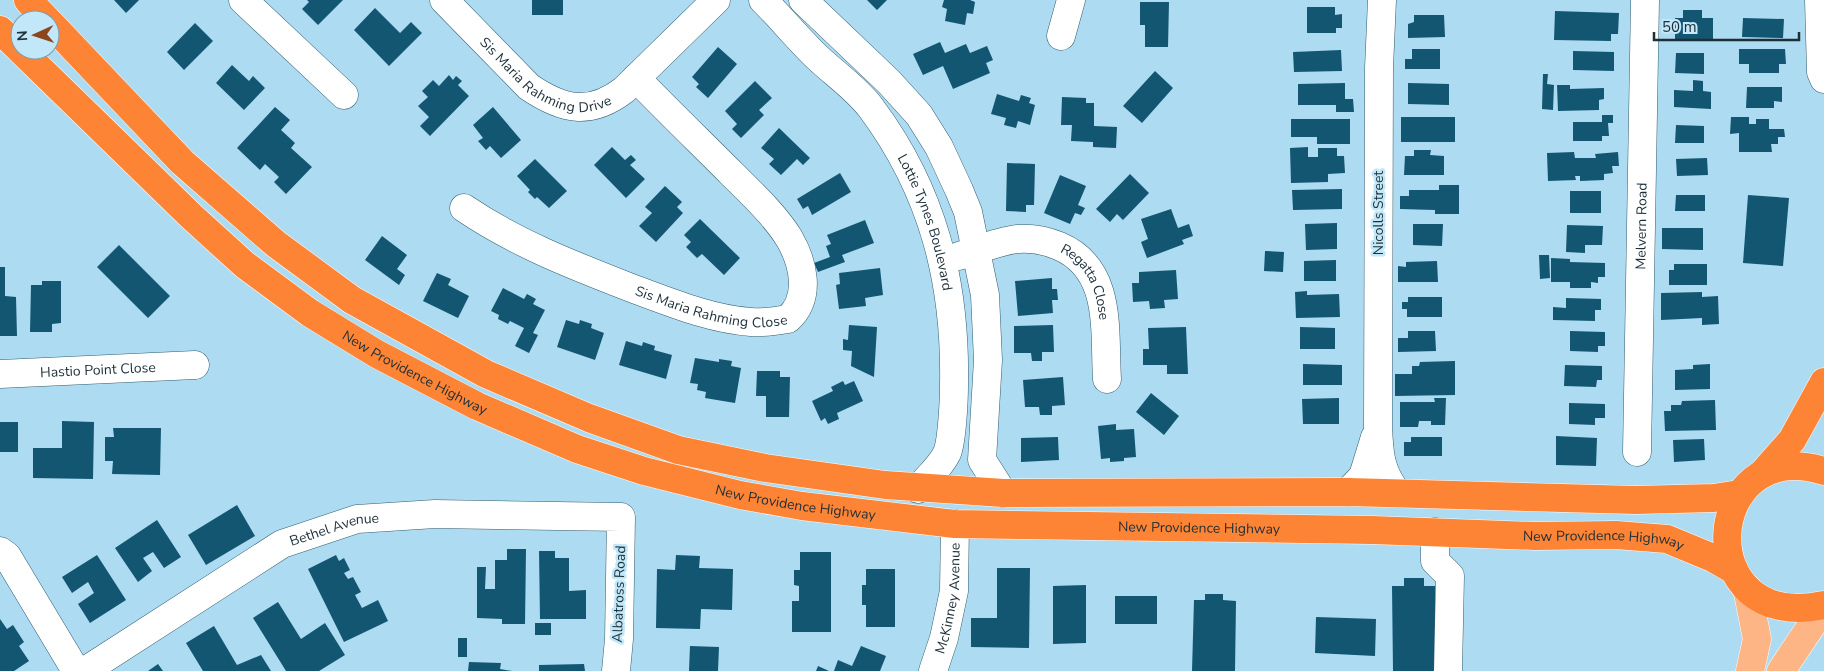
<svg xmlns="http://www.w3.org/2000/svg" width="1824" height="671" viewBox="0 0 1824 671" font-family="'Nunito Sans',sans-serif">
<style>
.building{fill:#125671}
.lines{fill:none;stroke-linecap:round;stroke-linejoin:round}
.minor-casing{stroke:#325d71;stroke-width:29}
.major-casing{stroke:#fff;stroke-width:29}
.highway-casing{stroke:#fff;stroke-width:29}
.minor{stroke:#fff;stroke-width:28}
.major{stroke:#feb585;stroke-width:28}
.highway{stroke:#fd8434;stroke-width:28}
.labels{text-anchor:middle;dominant-baseline:central;stroke-width:5;stroke-linejoin:round;paint-order:stroke}
.street-label{font-size:14px;fill:#1d2f38;stroke:#c2e7f9}
</style>
<rect width="100%" height="100%" fill="#addbf2"/>
<path class="building" d="M114 0H139L126 13Z
M307 0H343L318 25 302 9 309 2Z
M532 0H563V15H532Z
M867 0H887L877 10Z
M944 0H970L975 2 973 14 967 13 965 25 945 21 947 9 942 7Z
M1140 2H1169L1168 47H1145V25H1140Z
M1307 7H1335V15L1342 14V28H1336V33H1307Z
M375 8 400 33 411 22 422 33 389 66 354 30Z
M1683 10H1702V18H1713V39H1675V18H1683Z
M1555 11 1619 13 1618 34H1611V41L1554 40Z
M1414 15H1444L1445 37 1408 38V24L1414 22Z
M1743 18 1784 19 1783 38 1742 37Z
M195 23 213 41 184 70 167 52Z
M940 42 945 53 966 44 970 53 987 46 993 60 986 63 990 73 953 89 943 66 923 75 913 54Z
M718 47 737 64 708 98 696 87 699 84 692 77Z
M1412 49H1440V69H1405V59H1412Z
M1739 49H1785L1786 64H1779V73H1749V64H1739Z
M1341 50 1342 71 1294 72 1293 52Z
M1573 51 1614 52V71L1573 70Z
M1676 53H1704V74L1675 73Z
M232 65 249 81 253 76 265 88 244 110 216 83Z
M1155 71 1173 88 1142 123 1123 106Z
M1543 74H1548L1547 84 1554 85 1553 110 1542 109Z
M449 75 453 80 456 76 462 81 458 85 469 96 430 136 420 126 429 117 418 106 428 97 422 91 433 80 439 86Z
M1693 80 1703 81V91L1711 92V109L1674 107V90L1693 91Z
M755 81 772 98 759 110 764 115 741 138 732 129 737 124 725 111Z
M1345 83V99H1353L1354 112H1336V105H1298V84Z
M1408 83 1449 84V105L1408 104Z
M1557 85H1570V89L1604 88V99L1599 100V110L1558 111Z
M1747 87H1782V102L1774 101V108H1746Z
M997 94 1019 101 1021 95 1031 98 1029 103 1035 105 1030 125 1018 121 1016 128 1004 125 1006 118 991 114Z
M1062 97 1086 98V103H1094V126L1117 127 1116 148 1093 147V142L1071 141 1072 125H1061Z
M275 107 290 120 281 130 295 143 291 148 312 167 286 194 274 182 279 177 265 164 260 170 237 148Z
M493 107 521 140 501 158 490 146 486 150 478 141 483 138 473 125Z
M1602 115H1613V123H1608L1609 136H1602V141H1573V122H1602Z
M1401 117H1455V142H1401Z
M1731 117H1749V124H1756V119H1769V129H1784L1785 137H1778V144H1771L1772 152H1739V133L1730 134Z
M1291 119H1350V144H1317V137H1291Z
M1676 125 1704 126V143H1675Z
M779 128 810 158 803 165 797 159 781 175 769 164 774 159 761 148Z
M612 147 625 160 631 155 636 160 630 165 645 179 626 198 594 165Z
M1308 147V157H1318V148H1337V156H1344L1345 173 1328 174V182L1291 183 1290 148Z
M1414 150H1431L1430 155 1444 156V175H1404L1405 156H1414Z
M1574 152 1575 158H1596L1595 154 1618 152 1619 166H1612L1613 173 1604 174V180L1580 181V176H1575L1576 180 1548 181 1547 153Z
M1707 158 1708 175 1677 176 1676 159Z
M535 159 567 191 549 208 537 197 535 199 528 192 530 190 517 176Z
M1007 163 1035 164 1034 205H1026V212L1006 211Z
M840 173 851 192 812 215 808 206 803 209 797 199Z
M1130 174 1149 193 1123 220 1117 214 1110 222 1096 209Z
M1060 175 1086 186 1078 205 1085 208 1081 215 1075 213 1070 224 1044 213Z
M1439 185H1459V214H1435V210L1400 209V196H1409V190H1439Z
M665 186 682 202 677 207 683 213 656 242 639 226 652 213 645 207Z
M1342 189V209L1293 210 1292 190Z
M1570 191H1601V213H1570Z
M1676 195H1705V211H1675Z
M1748 195 1789 198 1783 266 1743 263Z
M1171 209 1178 228 1189 224 1193 236 1182 240 1184 244 1147 258 1141 242 1148 239 1141 219Z
M700 219 740 258 724 275 702 254 697 258 686 247 691 242 684 235Z
M865 220 874 243 842 255 845 262 818 272 814 263 830 257 826 246 831 244 827 235Z
M1337 223V249L1306 250 1305 224Z
M1413 224H1443L1442 246 1413 245Z
M1567 225 1603 226 1602 245H1585V253L1566 252Z
M1662 228H1703V250L1662 249Z
M382 236 407 255 397 269 405 275 399 285 365 260Z
M119 245 170 296 148 318 97 267Z
M1265 251 1284 252 1283 272 1264 271Z
M1539 255H1549L1550 278 1540 279Z
M1551 258 1570 259V262L1605 263V277H1598V283L1591 282V288H1570V282H1551Z
M1336 260V281H1304V261Z
M1437 261 1438 282H1398V266L1406 267V262Z
M1674 264H1707V285H1669V270H1674Z
M0 267H5V296L16 297 17 336H0Z
M880 268 883 295 865 298 866 306 839 309 836 285 840 284 839 273Z
M1176 270 1178 299 1164 300 1165 308 1150 309 1149 301 1133 302 1132 283H1139V272Z
M437 273 451 279 448 285 469 296 458 318 423 301Z
M1052 278V289H1057L1058 300H1052L1053 313 1018 316 1015 281Z
M42 281H61V323L52 324V332H30L31 285H42Z
M503 288 524 299 527 294 536 299 533 304 545 310 533 333 538 335 529 353 515 346 524 328 510 321 508 324 498 319 499 315 491 311Z
M1307 291V295L1339 294 1340 317 1296 318 1295 292Z
M1702 292V297L1718 296 1719 324 1702 325V318L1661 320V293Z
M1408 297H1442V317H1407V309H1402V302H1408Z
M1566 298 1601 299V310H1595V321L1553 320V307L1566 308Z
M566 320 579 324 580 320 592 324 591 328 604 333 595 360 557 347Z
M849 325 877 327 874 377 851 366 852 351 843 350V339L848 340Z
M1053 325 1054 352H1042V361H1032L1031 353H1014V326Z
M1186 327 1188 374H1167V365H1143V349H1149L1148 328Z
M1300 327 1335 328V349H1300Z
M1408 331H1435L1436 351 1398 352V338H1408Z
M1570 331 1605 332V346H1598V352L1570 351Z
M626 341 642 346 643 342 655 346 654 350 672 355 666 379 619 365Z
M695 358 719 362V359L732 361 731 366 741 368 735 403 705 398 706 392 697 390 698 384 690 383Z
M1455 361V395L1395 396V374H1412V366H1419L1420 362Z
M1303 364 1342 365V385H1303Z
M1710 364V389L1675 390V370L1693 369V365Z
M1565 365 1602 366V380H1597L1596 387 1564 386Z
M757 371H780V377H790L789 417H766V396H756Z
M1063 377 1065 405 1052 406V415H1040L1039 407H1025L1023 380Z
M843 381 845 385 854 381 863 401 837 413 839 419 828 424 825 418 821 421 812 401 833 391 831 387Z
M1151 393 1179 416 1164 435 1136 412Z
M1339 398V424H1303L1302 399Z
M1434 398H1446L1445 425H1431V421H1419L1418 427H1400V402H1435Z
M1715 400 1716 430 1665 431 1664 411H1671V405H1681L1682 401Z
M1569 403 1605 404V418H1595V425L1569 424Z
M62 421 94 422 93 479 33 478V448H62Z
M0 422H18V452H0Z
M1116 424V430L1134 429 1136 457 1124 458V461L1110 462V458L1101 459 1098 426Z
M113 428H161L160 475 112 474 113 461H105V437H114Z
M1556 436 1597 438 1596 466 1556 465Z
M1058 437 1059 460 1021 462V438Z
M1411 437H1442V456H1404V442H1411Z
M1704 439 1705 460 1674 462 1673 440Z
M237 505 255 536 206 565 188 535Z
M157 520 181 557 164 568 153 552 143 558 152 571 138 582 115 548Z
M507 549H526L525 624H502V619L477 618V567H486L485 589H495V560H507Z
M539 551H555V558H569V591L586 590V619H540Z
M800 552H831V632H792V601H799V586L794 585V570H800Z
M97 555 126 600 90 623 78 604 94 593 88 582 72 593 62 577Z
M336 555 339 561 344 558 350 570 344 573 348 579 353 577 361 592 355 595 362 608 378 600 388 621 344 642 308 569Z
M676 555 700 556 699 568 733 569 732 610 701 609 700 629 656 628 657 569 675 570Z
M997 568H1030L1029 648 971 647V618H997Z
M866 569H895V627H866V605H862V585H866Z
M1404 578H1424V586H1435L1436 671H1393L1392 586H1404Z
M1086 585V643L1053 644V586Z
M1205 594H1223V600L1236 601 1235 671H1192L1194 600H1205Z
M1115 596H1157V624H1115Z
M278 602 301 639 325 623 345 655 319 671H286L253 618Z
M1316 617 1376 619 1375 656 1315 653Z
M0 619 7 629 13 625 24 642 19 646 29 661 14 671H0Z
M535 623H551V635H535Z
M214 626 237 665 261 655 271 671H203L186 643Z
M458 638H467V657H458Z
M690 646 719 647 718 671H689Z
M861 646 886 656 880 671H834L838 660 852 666Z
M469 662 501 663 500 669 512 671H468Z
M158 664 163 671H148Z
M584 664 585 671H539V665Z
M818 666 829 671H816Z"/>
<g class="lines">
<g class="minor-casing">
<g id="minor">
<path d="M243 0 344 95"/>
<path id="s1" d="M444 0 529 87C563 110 590 116 624 90L716 0"/>
<path id="s2" d="M763 0C782 19 799 40 818 58 835 74 857 89 871 108 933 191 956 282 954 385 954 400 952 441 947 453 941 466 927 478 918 489"/>
<path d="M803 0 889 82 919 115 939 147 959 190 968 212 985 295 988 360 982 460 1003 493"/>
<path d="M1382 0 1379 68 1378 426C1379 452 1380 473 1398 493"/>
<path d="M1819 0 1821 72 1824 79"/>
<path d="M1061 36 1071 0"/>
<path id="s3" d="M464 208C517 244 575 266 634 289 672 303 711 319 751 322 763 323 776 321 788 319 812 297 803 262 789 238 774 214 750 192 731 173 699 141 667 110 636 78"/>
<path id="s4" d="M959 256C978 250 998 241 1018 239 1031 238 1047 241 1059 246 1113 269 1104 330 1107 379"/>
<path id="s5" d="M0 374 195 365"/>
<path id="s6" d="M1637 452 1645 0"/>
<path d="M1348 492 1363 476 1375 437"/>
<path d="M1435 532V561L1450 576 1448 671"/>
<path d="M0 551 7 556 76 671"/>
<path id="s7" d="M85 671 282 544 357 519 435 514 621 517 619 639 616 671"/>
<path id="s8" d="M933 671 944 638 954 591 955 524"/>
</g>
</g>
<g class="major-casing">
<path id="major" d="M1747 588 1757 639 1750 671
M1781 671 1824 607"/>
</g>
<g class="highway-casing">
<g id="highway">
<path d="M28 0 47 20"/>
<path d="M50 23 182 162 276 244 352 300 486 374 589 418 678 450 765 468 885 485 1003 493 1348 492 1636 500 1714 498 1739 494"/>
<path id="s9" d="M0 30 191 216 245 265 310 313 377 354 477 406 577 449 644 471 740 495 802 506 955 524 1372 530 1535 536 1616 535 1667 539 1713 558 1734 570"/>
<path d="M1824 471C1702 433 1688 634 1824 605"/>
<path d="M1762 474 1792 440 1824 382"/>
</g>
</g>
<use href="#minor" class="minor"/>
<use href="#major" class="major"/>
<use href="#highway" class="highway"/>
</g>
<g class="labels">
<g class="street-label">
<text stroke="none"><textPath href="#s1" startOffset="132">Sis Maria Rahming Drive</textPath></text>
<text transform="translate(1378 213) rotate(-90)">Nicolls Street</text>
<text stroke="none"><textPath href="#s2" startOffset="281">Lottie Tynes Boulevard</textPath></text>
<text stroke="none"><textPath href="#s6" startOffset="226">Melvern Road</textPath></text>
<text stroke="none"><textPath href="#s4" startOffset="151">Regatta Close</textPath></text>
<text stroke="none"><textPath href="#s3" startOffset="269">Sis Maria Rahming Close</textPath></text>
<text stroke="none"><textPath href="#s5" startOffset="98">Hastio Point Close</textPath></text>
<text stroke="none"><textPath href="#s9" startOffset="541">New Providence Highway</textPath></text>
<text stroke="none"><textPath href="#s9" startOffset="946">New Providence Highway</textPath></text>
<text stroke="none"><textPath href="#s9" startOffset="1351">New Providence Highway</textPath></text>
<text stroke="none"><textPath href="#s7" startOffset="289">Bethel Avenue</textPath></text>
<text stroke="none"><textPath href="#s9" startOffset="1756">New Providence Highway</textPath></text>
<text transform="translate(619 594) rotate(-88)">Albatross Road</text>
<text stroke="none"><textPath href="#s8" startOffset="75">McKinney Avenue</textPath></text>
</g>
</g>
<g transform="translate(35 35) rotate(267)"><circle r="24" fill="#c2e7f9" stroke="#809dac"/>
<path d="M0-4L9 19L0 12L-9 19Z" fill="#8b471b"/>
<text y="-8" font-size="14" font-weight="bold" text-anchor="middle" fill="#1d2f38">N</text>
</g>
<path d="M1654 32v8h145v-8" fill="none" stroke="#1d2f38" stroke-width="2.5"/>
<text x="1662" y="32" font-size="15" fill="#1d2f38" stroke="#c2e7f9" stroke-width="4" paint-order="stroke">50 m</text>
</svg>
